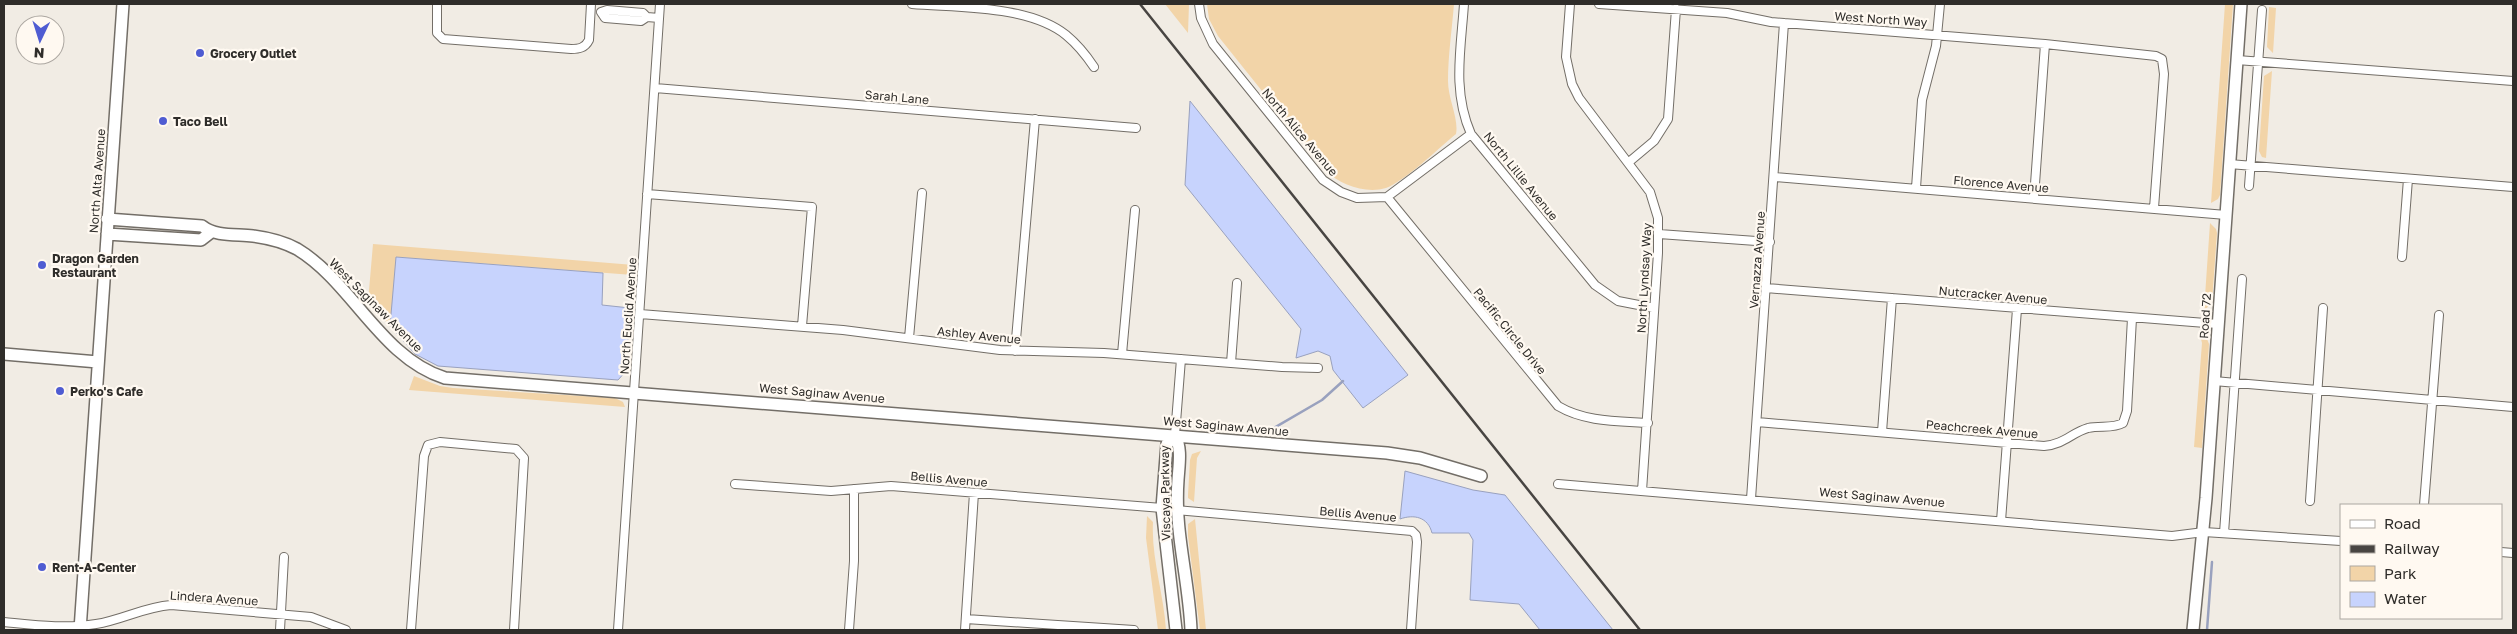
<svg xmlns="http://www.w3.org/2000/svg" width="2517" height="634" viewBox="0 0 2517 634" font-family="'Golos Text',sans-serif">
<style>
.green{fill:#f2d4a8}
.water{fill:#c7d3fd;stroke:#99a1be}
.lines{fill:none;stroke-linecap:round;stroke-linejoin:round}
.stream{stroke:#99a1be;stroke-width:2.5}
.street-casing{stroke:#736e67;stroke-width:10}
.secondary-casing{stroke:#736e67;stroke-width:14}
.street{stroke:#fff;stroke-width:8}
.secondary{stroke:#fff;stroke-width:11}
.rail{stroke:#484542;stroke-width:2.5}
.poi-dot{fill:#4f5cd2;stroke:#fff9f1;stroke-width:2}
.labels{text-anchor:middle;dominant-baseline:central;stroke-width:4.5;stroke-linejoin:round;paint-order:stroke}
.street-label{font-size:12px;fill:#2f2d2a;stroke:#fff9f1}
.poi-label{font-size:12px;font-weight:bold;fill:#2f2d2a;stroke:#fff9f1;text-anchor:start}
</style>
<rect width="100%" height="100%" fill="#f1ece4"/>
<path class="green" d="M1165 4H1189L1188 33Z
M1207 4H1454C1452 29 1448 56 1448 81 1448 99 1459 119 1456 134 1439 148 1405 181 1386 188 1366 194 1340 185 1326 171L1218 36 1209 19Z
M2225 4H2233L2220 195 2218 199 2211 203Z
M2269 7 2276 8 2273 53 2267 47Z
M2272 71 2266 158 2262 157 2259 151 2264 76Z
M2210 223 2216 229 2217 233 2212 302 2204 311Z
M373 244 634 265 633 275 397 257 390 326 368 302Z
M2199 331 2205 334 2209 344 2202 448 2194 447 2202 343Z
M414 376 440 386 453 388 615 398 623 402 625 407 409 390Z
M1201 451 1197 458 1194 502 1188 498V495L1190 460 1192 454Z
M1147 516 1153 522C1151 558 1164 594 1166 630H1158L1146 538Z
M1195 519 1206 630H1200L1188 536V524Z"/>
<path class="water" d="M1190 101 1408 375 1363 408 1333 370 1330 356 1318 351 1296 358 1301 329 1185 185Z
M396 257 603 273 602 305 630 308 626 371 618 380 438 366 415 354 390 326Z
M1405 471 1473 490 1505 495 1613 630H1540L1519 604 1470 600 1473 540 1469 533H1432C1428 517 1414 514 1400 519Z"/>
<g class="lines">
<path class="stream" d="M1267 432 1322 400 1343 381
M2207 630 2212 562"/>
<g class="street-casing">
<path id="street" d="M437 4V33L443 39 571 49C579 49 585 48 589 40L591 4
M912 4C959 8 1028 5 1066 35 1077 44 1086 55 1094 67
M1199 4 1201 18 1213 44 1323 180 1341 192 1357 198 1387 197 1471 134
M1464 4C1461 49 1452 91 1471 134L1595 285 1618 301 1654 308
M1570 4 1566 57 1572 84 1579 98 1650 192 1658 218V253L1642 491
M1599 4 1727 13 1771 22 2045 44 2156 56 2162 59 2164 74 2154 208
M647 17 641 21 605 18 601 12 607 10 643 13 647 17 659 18
M2237 60 2513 81
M655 88 1136 128
M1629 162 1654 141 1668 119 1676 9
M2229 164 2513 187
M1775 177 2226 215
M2249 186 2262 10
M1916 188 1922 100 1936 46 1940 4
M647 194 812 207 802 326
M1387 197 1558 406C1585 422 1617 421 1648 423
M2034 198 2045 44
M1659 234 1770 242
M2402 257 2408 179
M1766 288 2218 324
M640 314 843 330 1000 350 1104 353 1282 367 1318 368
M909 338 922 193
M1015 351 1035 119
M1122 354 1135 210
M1231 363 1237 283
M2214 381 2513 407
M1757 422 2044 446C2065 444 2071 433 2088 428 2100 425 2113 429 2123 423L2127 411 2132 318
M1882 432 1892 298
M1175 435 1181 359
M735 484 831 491 891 486 1162 508
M1558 484 2172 536 2204 532 2341 541
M1751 499 1784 23
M2310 501 2323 308
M2424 505 2439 315
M1176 510 1412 531 1416 535 1417 542 1411 630
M2001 521 2017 309
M2224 533 2242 279
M2501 552 2513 553
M966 619 1134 630
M4 622C35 625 65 629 96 624 122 620 144 607 171 605L311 617 346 630
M280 630 284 557
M411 630 424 456 428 445 440 442 516 449 524 458 514 630
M618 630 660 4
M849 630 854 561V489
M965 630 974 493"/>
</g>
<g class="secondary-casing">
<path id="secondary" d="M107 219 202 226C216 237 236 234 253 236 268 238 284 242 297 249 352 282 381 358 445 378L1387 453 1420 458 1481 476
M107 234 201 240 210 233
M4 354 98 362
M1175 435 1167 444 1162 508 1176 630
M1175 435C1182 449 1179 464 1178 480 1174 532 1189 579 1191 630
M80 630 123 4
M2193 630 2206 498 2241 4"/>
</g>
<use href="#street" class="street"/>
<use href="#secondary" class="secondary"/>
<path class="rail" d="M1140 4 1640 630"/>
</g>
<g class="poi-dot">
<circle cx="200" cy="53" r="5"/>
<circle cx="163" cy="121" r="5"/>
<circle cx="42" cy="265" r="5"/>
<circle cx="60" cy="391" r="5"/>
<circle cx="42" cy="567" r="5"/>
</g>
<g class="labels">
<g class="street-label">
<text transform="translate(1881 19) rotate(4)">West North Way</text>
<text transform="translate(897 97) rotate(5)">Sarah Lane</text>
<text transform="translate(1300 132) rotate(50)">North Alice Avenue</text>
<text transform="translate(1521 176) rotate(51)">North Lillie Avenue</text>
<text transform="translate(97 181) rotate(-86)">North Alta Avenue</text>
<text transform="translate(2001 184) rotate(5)">Florence Avenue</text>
<text transform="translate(1757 260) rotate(-86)">Vernazza Avenue</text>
<text transform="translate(1644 278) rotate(-87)">North Lyndsay Way</text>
<text transform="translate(1993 295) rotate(5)">Nutcracker Avenue</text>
<text transform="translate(376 305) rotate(45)">West Saginaw Avenue</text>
<text transform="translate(628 316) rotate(-86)">North Euclid Avenue</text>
<text transform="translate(2205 316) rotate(-86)">Road 72</text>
<text transform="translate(1510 331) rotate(51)">Pacific Circle Drive</text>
<text transform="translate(979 335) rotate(6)">Ashley Avenue</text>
<text transform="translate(822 393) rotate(5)">West Saginaw Avenue</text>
<text transform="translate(1226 426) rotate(5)">West Saginaw Avenue</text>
<text transform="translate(1982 429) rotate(5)">Peachcreek Avenue</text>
<text transform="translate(949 479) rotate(5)">Bellis Avenue</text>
<text transform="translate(1165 493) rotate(-91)">Viscaya Parkway</text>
<text transform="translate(1882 497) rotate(5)">West Saginaw Avenue</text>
<text transform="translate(1358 514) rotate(5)">Bellis Avenue</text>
<text transform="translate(214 598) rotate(4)">Lindera Avenue</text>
</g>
<g class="poi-label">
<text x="210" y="53">Grocery Outlet</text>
<text x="173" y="121">Taco Bell</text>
<text x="52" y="258">Dragon Garden<tspan x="52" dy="14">Restaurant</tspan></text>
<text x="70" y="391">Perko's Cafe</text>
<text x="52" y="567">Rent-A-Center</text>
</g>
</g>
<rect width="2517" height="634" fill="none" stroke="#2f2d2a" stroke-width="10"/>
<rect x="2340" y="504" width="162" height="115" fill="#fff9f1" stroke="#aca7a1"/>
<rect x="2350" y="520" width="25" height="8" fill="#ffffff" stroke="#aca7a1"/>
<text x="2384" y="529" font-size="15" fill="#2f2d2a">Road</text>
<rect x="2350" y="545" width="25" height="8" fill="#484542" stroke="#aca7a1"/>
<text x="2384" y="554" font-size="15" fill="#2f2d2a">Railway</text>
<rect x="2350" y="566" width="25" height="15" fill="#f2d4a8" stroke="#aca7a1"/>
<text x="2384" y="579" font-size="15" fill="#2f2d2a">Park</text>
<rect x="2350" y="592" width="25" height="15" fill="#c7d3fd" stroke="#aca7a1"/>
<text x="2384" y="604" font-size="15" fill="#2f2d2a">Water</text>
<g transform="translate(40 40) rotate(184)"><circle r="24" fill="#fff9f1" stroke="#aca7a1"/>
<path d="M0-4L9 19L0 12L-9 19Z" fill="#4f5cd2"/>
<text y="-8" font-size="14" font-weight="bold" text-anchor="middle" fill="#2f2d2a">N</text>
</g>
</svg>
